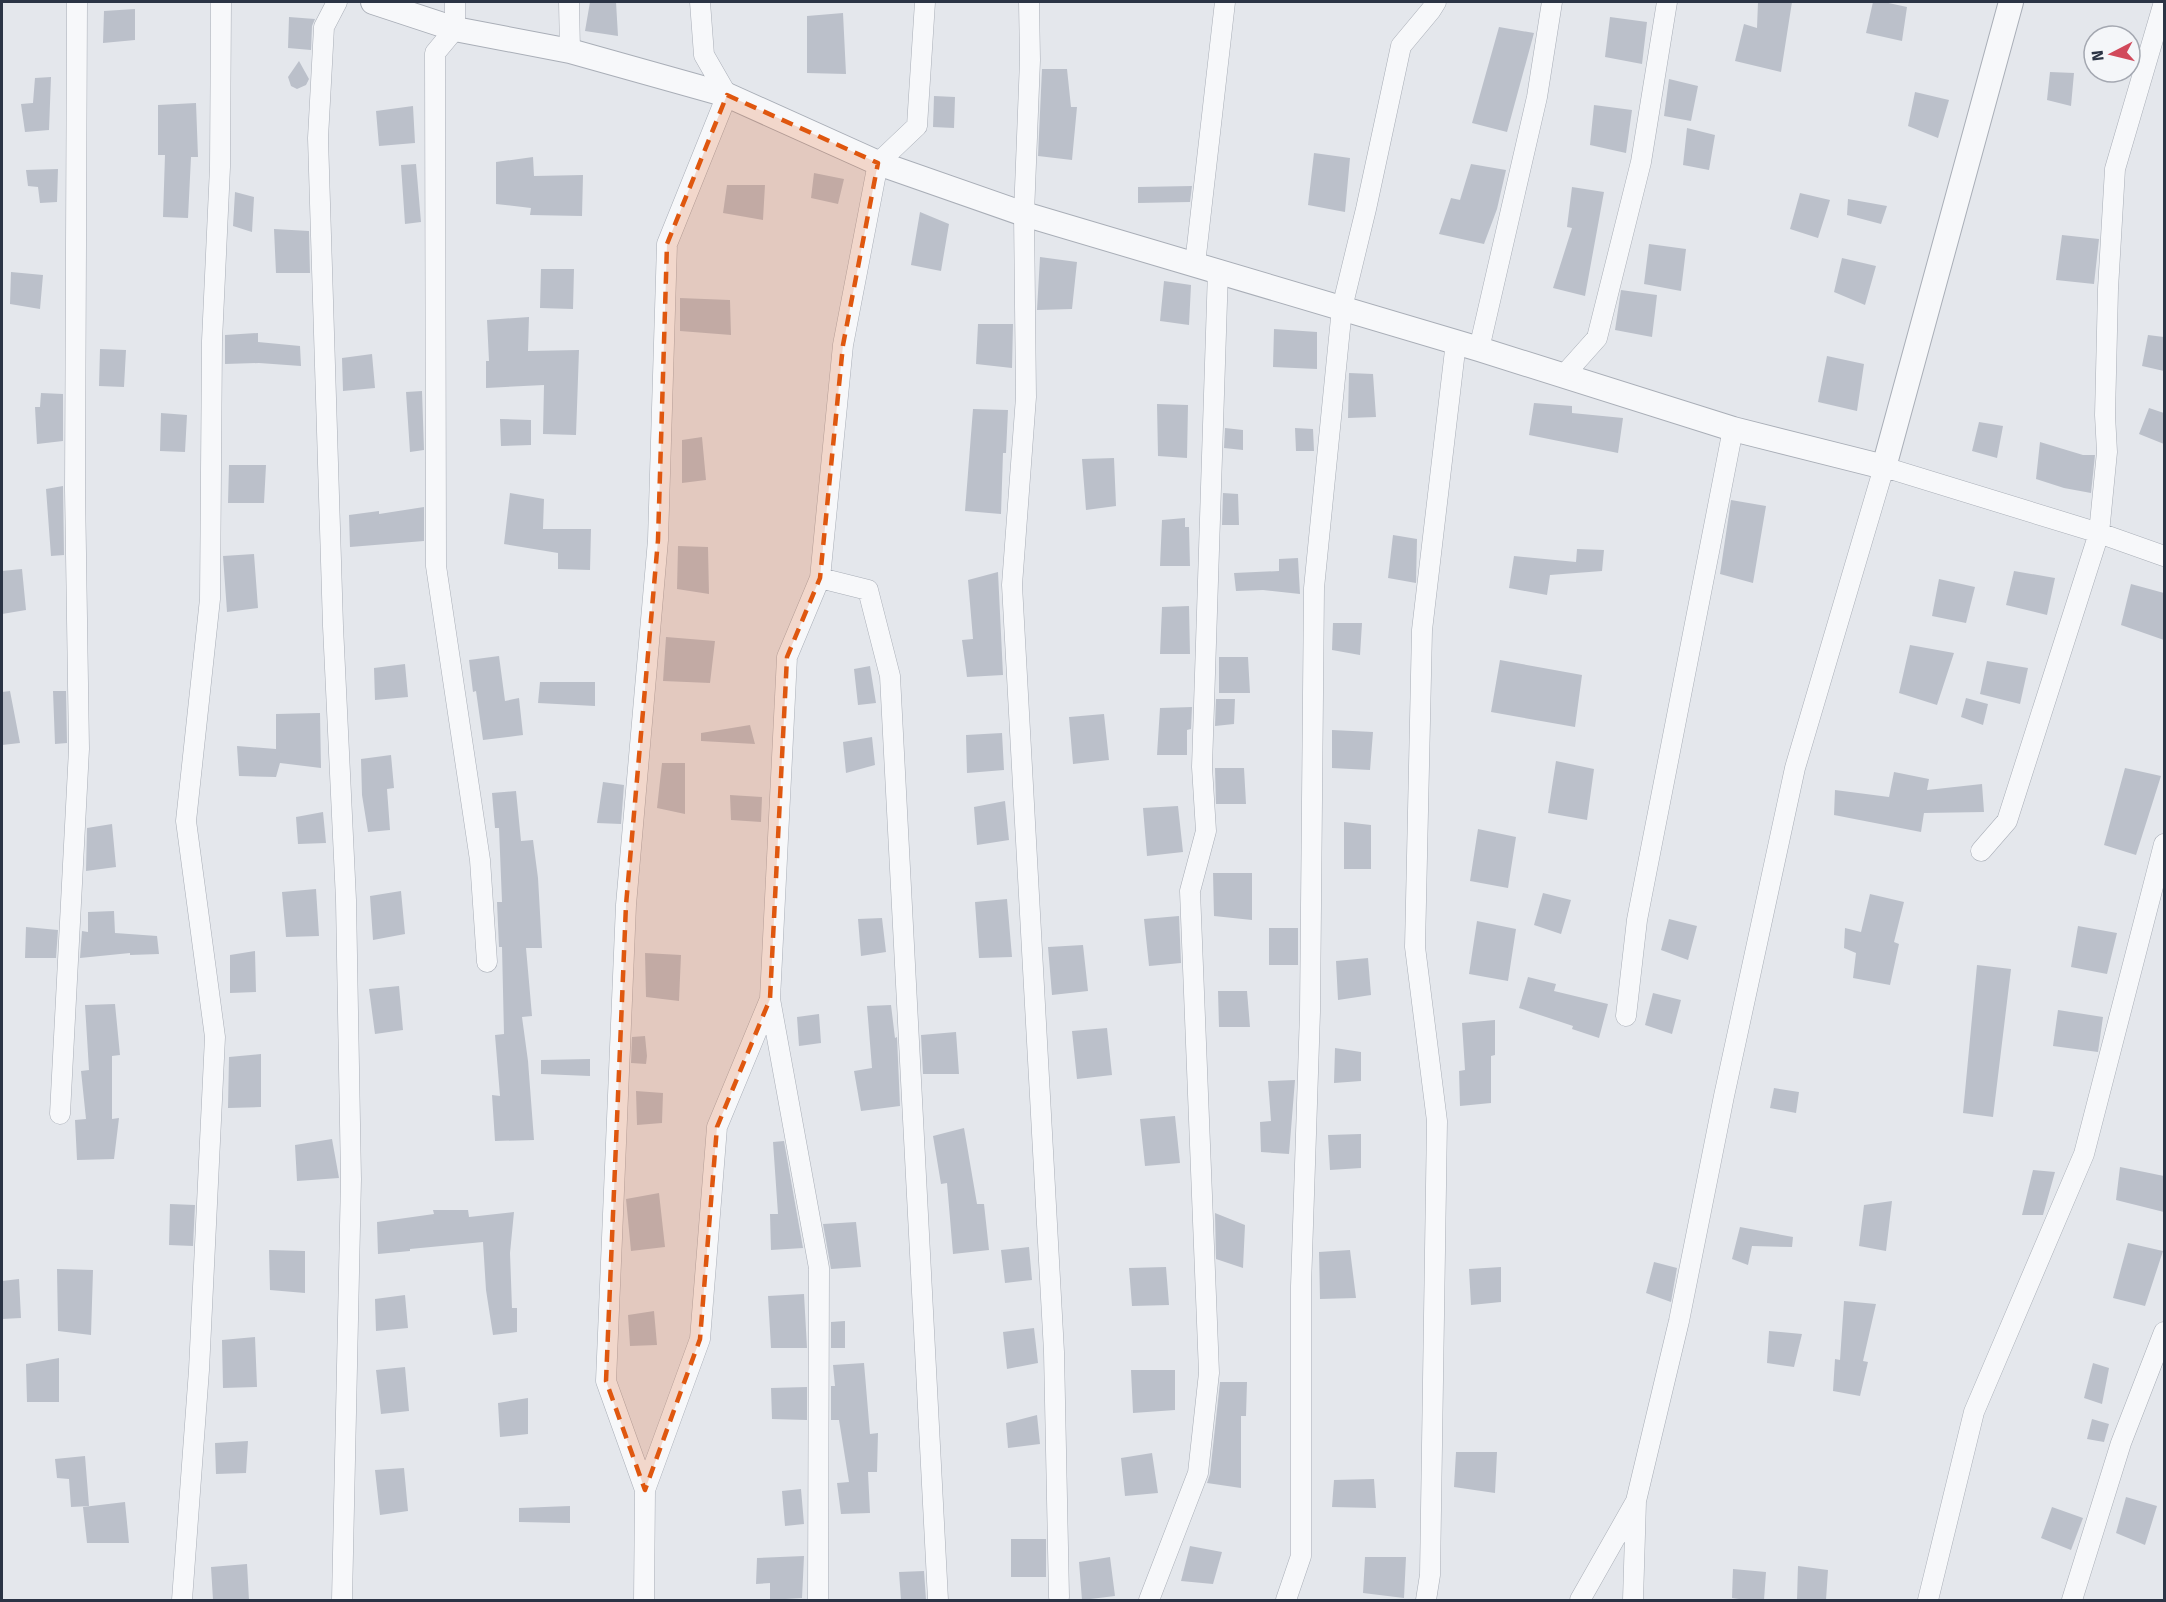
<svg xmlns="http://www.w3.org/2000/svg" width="2166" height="1602" viewBox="0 0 2166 1602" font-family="'Fira Sans',sans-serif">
	<rect width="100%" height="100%" fill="#e4e7ec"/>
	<path fill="#bbc0ca" d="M 590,2 L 616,2 L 618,36 L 585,31 Z
		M 1758,2 L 1792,2 L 1781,72 L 1735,61 L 1744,24 L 1757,28 Z
		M 1873,2 L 1884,2 L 1907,7 L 1902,41 L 1866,33 Z
		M 135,9 L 135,40 L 103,43 L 104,11 Z
		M 843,13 L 846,74 L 807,73 L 807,16 Z
		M 289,17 L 315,19 L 312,26 L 311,50 L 288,48 Z
		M 1610,17 L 1647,22 L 1642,64 L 1605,57 Z
		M 1499,27 L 1534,33 L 1507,132 L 1472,123 Z
		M 299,61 L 309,79 L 306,85 L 297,89 L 291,86 L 288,77 Z
		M 1042,69 L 1067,69 L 1071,107 L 1077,107 L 1072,160 L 1038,156 Z
		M 2050,72 L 2074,73 L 2071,106 L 2047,100 Z
		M 51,77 L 49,130 L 25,132 L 21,104 L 33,103 L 35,78 Z
		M 1669,79 L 1698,86 L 1691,121 L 1664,116 Z
		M 1915,92 L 1949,100 L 1938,138 L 1908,126 Z
		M 934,96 L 955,97 L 954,128 L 933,127 Z
		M 196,103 L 198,157 L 191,157 L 188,218 L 163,217 L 165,155 L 158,155 L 158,105 Z
		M 1594,105 L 1632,110 L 1626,153 L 1590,145 Z
		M 413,106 L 415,143 L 379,146 L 376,111 Z
		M 1687,128 L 1715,135 L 1709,170 L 1683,165 Z
		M 1314,153 L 1350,158 L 1345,212 L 1308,205 Z
		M 533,157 L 534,176 L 583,175 L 582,216 L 530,215 L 531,208 L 496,204 L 496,162 Z
		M 416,164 L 421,222 L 405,224 L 401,165 Z
		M 1471,164 L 1506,170 L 1497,209 L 1484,244 L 1439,234 L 1451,198 L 1460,200 Z
		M 58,169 L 57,202 L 40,203 L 38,187 L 28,186 L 26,170 Z
		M 814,173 L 844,179 L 838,204 L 811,198 Z
		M 727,185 L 765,185 L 763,220 L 723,213 Z
		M 1192,186 L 1190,202 L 1138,203 L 1138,187 Z
		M 1572,187 L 1604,192 L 1585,296 L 1553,288 L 1572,228 L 1567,227 Z
		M 235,192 L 254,197 L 252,232 L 233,226 Z
		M 1800,193 L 1830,200 L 1818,238 L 1790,229 Z
		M 1848,199 L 1887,206 L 1881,224 L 1847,215 Z
		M 920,212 L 949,224 L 941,271 L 911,265 Z
		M 274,229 L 309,231 L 310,273 L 276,273 Z
		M 2062,235 L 2099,239 L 2094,284 L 2056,280 Z
		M 1649,244 L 1686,249 L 1681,291 L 1644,284 Z
		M 1040,257 L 1077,262 L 1072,309 L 1037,310 Z
		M 1842,258 L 1876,266 L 1865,305 L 1834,292 Z
		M 541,269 L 574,269 L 573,309 L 540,308 Z
		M 11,272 L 43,275 L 40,309 L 10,304 Z
		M 1164,281 L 1191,285 L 1189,325 L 1160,321 Z
		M 1621,290 L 1657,295 L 1652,337 L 1615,330 Z
		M 680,298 L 730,300 L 731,335 L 680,331 Z
		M 529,317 L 528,351 L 579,350 L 576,435 L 543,434 L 544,385 L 486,388 L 486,361 L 489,361 L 487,320 Z
		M 978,324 L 1013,324 L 1012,368 L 976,364 Z
		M 1274,329 L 1317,332 L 1317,369 L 1273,367 Z
		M 258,333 L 258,342 L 300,346 L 301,366 L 259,363 L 225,364 L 225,335 Z
		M 2148,335 L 2164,337 L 2164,371 L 2142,366 Z
		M 100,349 L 126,350 L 124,387 L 99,386 Z
		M 372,354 L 375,388 L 343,391 L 342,358 Z
		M 1827,356 L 1864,364 L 1857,411 L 1818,402 Z
		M 1349,373 L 1373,374 L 1376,417 L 1348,418 Z
		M 422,391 L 424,450 L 410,452 L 406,392 Z
		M 41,393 L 63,394 L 63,441 L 37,444 L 35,407 L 40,407 Z
		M 1534,403 L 1572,406 L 1572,413 L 1623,418 L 1618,453 L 1529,435 Z
		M 1157,404 L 1188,405 L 1187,458 L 1158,456 Z
		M 2149,408 L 2164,413 L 2164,444 L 2139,434 Z
		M 973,409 L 1008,410 L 1006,453 L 1003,453 L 1001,514 L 965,511 Z
		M 161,413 L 187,415 L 185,452 L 160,451 Z
		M 500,419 L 531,420 L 531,445 L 501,446 Z
		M 1979,422 L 2003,426 L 1997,458 L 1972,451 Z
		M 1225,428 L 1243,430 L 1243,450 L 1224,448 Z
		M 1295,428 L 1313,429 L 1314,451 L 1296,451 Z
		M 702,437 L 706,480 L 682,483 L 682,440 Z
		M 2040,442 L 2083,455 L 2095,455 L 2091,493 L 2064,488 L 2036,479 Z
		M 1114,458 L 1116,506 L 1086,510 L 1082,459 Z
		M 229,465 L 266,465 L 264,503 L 228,503 Z
		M 63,486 L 64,555 L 51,556 L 46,489 Z
		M 510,493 L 544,499 L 543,529 L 591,529 L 590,570 L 558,569 L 558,553 L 504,544 Z
		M 1223,493 L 1238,494 L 1239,525 L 1222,525 Z
		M 1731,500 L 1766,506 L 1753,583 L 1720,574 Z
		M 424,507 L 424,541 L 350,547 L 349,515 L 379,511 L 379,514 Z
		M 1185,518 L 1185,527 L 1189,527 L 1190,566 L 1160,566 L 1162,520 Z
		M 1393,535 L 1417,539 L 1416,583 L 1388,578 Z
		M 678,546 L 708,547 L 709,594 L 677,589 Z
		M 1577,549 L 1604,550 L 1602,571 L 1550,575 L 1547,595 L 1509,588 L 1514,556 L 1576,562 Z
		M 254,554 L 258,608 L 227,612 L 223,556 Z
		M 1298,558 L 1300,594 L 1263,590 L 1236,591 L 1234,573 L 1279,571 L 1279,559 Z
		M 22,569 L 26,610 L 2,614 L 2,571 Z
		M 2014,571 L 2055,578 L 2047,615 L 2006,605 Z
		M 998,572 L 1003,675 L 967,677 L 962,640 L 973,639 L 968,580 Z
		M 1939,579 L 1975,587 L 1966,623 L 1932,616 Z
		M 2131,584 L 2164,593 L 2164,640 L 2121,625 Z
		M 1189,606 L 1190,654 L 1160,654 L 1162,607 Z
		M 1333,623 L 1362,623 L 1360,655 L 1332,650 Z
		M 666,637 L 715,641 L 710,683 L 663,681 Z
		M 1910,645 L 1954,653 L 1937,705 L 1899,693 Z
		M 499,656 L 505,701 L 519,698 L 523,735 L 483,740 L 476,691 L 473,692 L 469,660 Z
		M 1219,657 L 1248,657 L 1250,693 L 1219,693 Z
		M 1500,660 L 1582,675 L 1575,727 L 1491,712 Z
		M 1987,661 L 2028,668 L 2020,704 L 1980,694 Z
		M 405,664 L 408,697 L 375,700 L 374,668 Z
		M 870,666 L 876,703 L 858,705 L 854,669 Z
		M 540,682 L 595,682 L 595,706 L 538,703 Z
		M 10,691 L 20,743 L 2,745 L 2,692 Z
		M 53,691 L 66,691 L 67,743 L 55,744 Z
		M 1966,698 L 1988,704 L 1983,725 L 1961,717 Z
		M 1216,699 L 1235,699 L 1234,724 L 1215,726 Z
		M 1192,707 L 1191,729 L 1187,730 L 1187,755 L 1157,755 L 1160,708 Z
		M 320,713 L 321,768 L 280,763 L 276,777 L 239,776 L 237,746 L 276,749 L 276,714 Z
		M 1104,714 L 1109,760 L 1073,764 L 1069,717 Z
		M 750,725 L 755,744 L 701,741 L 701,733 Z
		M 1332,730 L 1373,732 L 1370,770 L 1332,768 Z
		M 1002,733 L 1004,770 L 967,773 L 966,735 Z
		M 872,737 L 875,765 L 846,773 L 843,742 Z
		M 391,755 L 394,788 L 387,789 L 390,830 L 368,832 L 362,795 L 361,759 Z
		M 1556,761 L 1594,769 L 1587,820 L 1548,813 Z
		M 662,763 L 685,763 L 685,814 L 657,808 Z
		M 1215,768 L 1244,768 L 1246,804 L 1216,804 Z
		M 2125,768 L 2161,776 L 2136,855 L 2104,845 Z
		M 1894,772 L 1929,779 L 1927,790 L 1982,784 L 1984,812 L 1924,813 L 1921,832 L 1834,815 L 1835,790 L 1889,797 Z
		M 603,782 L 624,785 L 621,824 L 597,823 Z
		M 516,791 L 521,841 L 533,840 L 538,878 L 542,948 L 526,948 L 532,1016 L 522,1017 L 528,1061 L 534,1140 L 495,1141 L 492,1095 L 500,1096 L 495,1035 L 504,1034 L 502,947 L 499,947 L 497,902 L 502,902 L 499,828 L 495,828 L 492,793 Z
		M 730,795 L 762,797 L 761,822 L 731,820 Z
		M 1005,801 L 1009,840 L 977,845 L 974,807 Z
		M 1178,806 L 1183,852 L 1147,856 L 1143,808 Z
		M 323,812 L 326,843 L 298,844 L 296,817 Z
		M 1344,822 L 1371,825 L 1371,869 L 1344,869 Z
		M 112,824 L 116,867 L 86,871 L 87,828 Z
		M 1478,829 L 1516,837 L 1508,888 L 1470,881 Z
		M 1213,873 L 1252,873 L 1252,920 L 1214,916 Z
		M 316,889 L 319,936 L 286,937 L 282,892 Z
		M 401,891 L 405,934 L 373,940 L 370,896 Z
		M 1543,893 L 1571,900 L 1561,934 L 1534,925 Z
		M 1870,894 L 1904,902 L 1894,942 L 1899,944 L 1890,985 L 1853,978 L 1856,953 L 1844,948 L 1845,928 L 1861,932 Z
		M 1007,899 L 1012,957 L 979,958 L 975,902 Z
		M 114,911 L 115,933 L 157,936 L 159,954 L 130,955 L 130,953 L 80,958 L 82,931 L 88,932 L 88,912 Z
		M 1179,916 L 1181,963 L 1149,966 L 1144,919 Z
		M 882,918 L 886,952 L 861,956 L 858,919 Z
		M 1669,919 L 1697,926 L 1688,960 L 1661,950 Z
		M 1477,921 L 1516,929 L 1508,981 L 1469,974 Z
		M 2078,926 L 2117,933 L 2107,974 L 2071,967 Z
		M 26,927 L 58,930 L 56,958 L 25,958 Z
		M 1269,928 L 1298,928 L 1298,965 L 1269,965 Z
		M 1083,945 L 1088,991 L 1052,995 L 1048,947 Z
		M 255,951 L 256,992 L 230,993 L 230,955 Z
		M 645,953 L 681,955 L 679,1001 L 646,997 Z
		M 1368,958 L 1371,995 L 1338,1000 L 1336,961 Z
		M 1977,965 L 2011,969 L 1993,1117 L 1963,1113 Z
		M 1528,977 L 1556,984 L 1554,991 L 1608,1004 L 1599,1038 L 1572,1029 L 1573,1026 L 1519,1008 Z
		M 399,986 L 403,1030 L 375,1034 L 369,989 Z
		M 1218,991 L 1247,991 L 1250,1027 L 1219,1027 Z
		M 1653,993 L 1681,1000 L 1672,1034 L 1645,1025 Z
		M 115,1004 L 120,1055 L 112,1056 L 112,1119 L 119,1118 L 114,1159 L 77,1160 L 75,1120 L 86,1119 L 81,1071 L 89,1070 L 85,1005 Z
		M 891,1005 L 895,1038 L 897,1037 L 900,1106 L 861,1111 L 854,1071 L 872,1068 L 867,1006 Z
		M 2058,1010 L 2103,1017 L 2098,1052 L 2053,1046 Z
		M 819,1014 L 821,1043 L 799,1046 L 797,1017 Z
		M 1495,1020 L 1495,1055 L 1491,1056 L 1491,1103 L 1460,1106 L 1459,1071 L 1465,1070 L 1462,1023 Z
		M 1107,1028 L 1112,1075 L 1077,1079 L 1072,1031 Z
		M 956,1032 L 959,1074 L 923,1074 L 921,1035 Z
		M 645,1036 L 647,1056 L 646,1064 L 631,1063 L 632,1037 Z
		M 1335,1048 L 1361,1052 L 1361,1081 L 1334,1083 Z
		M 261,1054 L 261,1107 L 228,1108 L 229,1057 Z
		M 590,1059 L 590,1076 L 541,1074 L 541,1060 Z
		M 1295,1080 L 1289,1154 L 1261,1152 L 1260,1122 L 1271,1121 L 1268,1081 Z
		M 1774,1088 L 1799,1092 L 1796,1113 L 1770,1108 Z
		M 636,1091 L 663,1093 L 662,1123 L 637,1125 Z
		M 1175,1116 L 1180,1163 L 1145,1166 L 1140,1119 Z
		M 964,1128 L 977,1204 L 984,1204 L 989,1250 L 953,1254 L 947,1183 L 941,1184 L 933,1136 Z
		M 1361,1134 L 1361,1168 L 1330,1170 L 1328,1135 Z
		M 332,1139 L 339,1178 L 297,1181 L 295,1145 Z
		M 784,1141 L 803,1248 L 771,1250 L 770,1214 L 778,1214 L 773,1142 Z
		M 2120,1167 L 2164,1176 L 2164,1212 L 2116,1200 Z
		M 2033,1170 L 2055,1172 L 2043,1215 L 2022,1215 Z
		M 659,1193 L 665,1247 L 631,1251 L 626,1199 Z
		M 1892,1201 L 1886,1251 L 1859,1246 L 1864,1205 Z
		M 170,1204 L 195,1205 L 193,1246 L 169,1245 Z
		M 433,1210 L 468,1210 L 469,1217 L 514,1212 L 510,1253 L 512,1308 L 517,1308 L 517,1332 L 493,1335 L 486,1290 L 483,1242 L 410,1249 L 410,1251 L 378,1254 L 377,1222 L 434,1214 Z
		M 1215,1213 L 1245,1225 L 1243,1268 L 1216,1259 Z
		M 856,1222 L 861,1267 L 831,1269 L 823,1224 Z
		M 1740,1227 L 1793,1237 L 1792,1247 L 1752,1246 L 1748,1265 L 1732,1259 Z
		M 2128,1243 L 2163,1251 L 2145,1306 L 2113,1298 Z
		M 1029,1247 L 1032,1280 L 1005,1283 L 1001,1250 Z
		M 269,1250 L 305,1251 L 305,1293 L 270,1290 Z
		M 1350,1250 L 1356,1298 L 1320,1299 L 1319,1252 Z
		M 1654,1262 L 1677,1268 L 1671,1302 L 1646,1293 Z
		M 1166,1267 L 1169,1305 L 1132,1306 L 1129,1268 Z
		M 1501,1267 L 1501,1302 L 1471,1305 L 1469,1269 Z
		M 57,1269 L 93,1270 L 91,1335 L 58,1331 Z
		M 19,1279 L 21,1318 L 2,1319 L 2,1281 Z
		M 804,1294 L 807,1348 L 771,1348 L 768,1296 Z
		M 405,1295 L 408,1328 L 376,1331 L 375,1299 Z
		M 1844,1301 L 1876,1304 L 1863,1361 L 1868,1362 L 1860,1396 L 1833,1391 L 1835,1359 L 1840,1360 Z
		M 654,1311 L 657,1345 L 630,1346 L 628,1315 Z
		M 845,1321 L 845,1348 L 831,1348 L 831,1322 Z
		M 1034,1328 L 1038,1363 L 1007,1369 L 1003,1332 Z
		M 1769,1331 L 1802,1334 L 1794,1367 L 1767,1363 Z
		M 255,1337 L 257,1387 L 223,1388 L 222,1340 Z
		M 59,1358 L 59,1402 L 27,1402 L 26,1364 Z
		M 864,1363 L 870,1434 L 878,1433 L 877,1472 L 868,1472 L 870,1513 L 841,1514 L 837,1483 L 849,1482 L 839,1420 L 831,1420 L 831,1386 L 835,1386 L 833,1365 Z
		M 2093,1363 L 2109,1368 L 2102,1404 L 2084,1398 Z
		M 405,1367 L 409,1411 L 381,1414 L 376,1370 Z
		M 1131,1370 L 1175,1370 L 1175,1410 L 1133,1413 Z
		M 1220,1382 L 1247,1382 L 1246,1416 L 1241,1416 L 1241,1488 L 1207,1483 L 1210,1474 Z
		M 807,1387 L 807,1420 L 772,1419 L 771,1388 Z
		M 528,1398 L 528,1434 L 500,1437 L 498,1403 Z
		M 1037,1415 L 1040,1444 L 1008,1448 L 1006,1423 Z
		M 2092,1419 L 2109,1424 L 2104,1442 L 2087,1439 Z
		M 248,1441 L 246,1473 L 216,1474 L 215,1443 Z
		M 1456,1452 L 1497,1452 L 1495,1493 L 1454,1487 Z
		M 1152,1453 L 1158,1493 L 1125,1496 L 1121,1458 Z
		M 85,1456 L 89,1506 L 71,1507 L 69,1479 L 57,1478 L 55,1459 Z
		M 404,1468 L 408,1511 L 380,1515 L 375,1470 Z
		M 1374,1479 L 1376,1508 L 1332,1507 L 1334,1480 Z
		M 801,1489 L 804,1524 L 785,1526 L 782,1491 Z
		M 2126,1497 L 2157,1506 L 2145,1545 L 2116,1533 Z
		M 125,1502 L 129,1543 L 87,1543 L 83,1507 Z
		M 570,1506 L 570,1523 L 519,1522 L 519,1508 Z
		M 2052,1507 L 2083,1518 L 2071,1550 L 2041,1538 Z
		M 1011,1539 L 1046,1539 L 1046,1577 L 1011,1577 Z
		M 1190,1546 L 1222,1552 L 1213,1584 L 1181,1581 Z
		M 804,1556 L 802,1598 L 770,1600 L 770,1583 L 756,1584 L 757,1558 Z
		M 1110,1557 L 1115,1596 L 1082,1600 L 1079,1562 Z
		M 1365,1557 L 1406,1557 L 1404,1598 L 1363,1593 Z
		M 247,1564 L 249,1600 L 213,1600 L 211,1567 Z
		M 1798,1566 L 1828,1570 L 1826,1600 L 1797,1600 Z
		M 1733,1569 L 1766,1572 L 1764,1600 L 1746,1600 L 1732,1598 Z
		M 924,1571 L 926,1600 L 901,1600 L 899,1572 Z"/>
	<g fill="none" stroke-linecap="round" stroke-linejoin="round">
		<g stroke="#a9aeb7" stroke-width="21">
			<path id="minor" d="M 337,2 L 324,27 L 318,138 L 333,626 L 346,900 L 351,1179 L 342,1600
				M 455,2 L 455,29 L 435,53 L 436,566 L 480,860 L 487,962
				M 569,2 L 570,51
				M 1029,2 L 1030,60 L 1024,214 L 1026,397 L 1012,585 L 1054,1352 L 1059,1597
				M 1195,264 L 1225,2
				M 1479,349 L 1537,97 L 1552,2
				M 1564,375 L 1597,338 L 1641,162 L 1667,2
				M 820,578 L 868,590 L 890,676 L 938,1600
				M 1981,851 L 2007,821 L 2099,533 L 2107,452 L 2105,415 L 2108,289 L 2115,169 L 2164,2
				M 770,999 L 819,1268 L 818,1600
				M 1626,1016 L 1637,920 L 1733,429
				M 60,1114 L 79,749 L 75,489 L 77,2
				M 645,1490 L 606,1381 L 626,905 L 658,540 L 667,244 L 727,95 L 704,55 L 700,2
				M 182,1600 L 199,1370 L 215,1037 L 186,821 L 210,599 L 212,341 L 220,167 L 221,2
				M 644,1600 L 645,1490 L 700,1339 L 717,1127 L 770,999 L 787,657 L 820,578 L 843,345 L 878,163 L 917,126 L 925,2
				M 1149,1600 L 1198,1473 L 1209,1373 L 1190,891 L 1206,831 L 1202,767 L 1218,270
				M 1286,1600 L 1301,1556 L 1301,1286 L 1310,1012 L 1314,588 L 1342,308 L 1366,209 L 1401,46 L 1431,10 L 1436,2
				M 1426,1600 L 1430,1575 L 1437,1121 L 1415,947 L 1422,630 L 1456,342
				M 1580,1600 L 1635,1503
				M 1633,1600 L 1636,1501 L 1679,1321 L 1724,1096 L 1795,768 L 1884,467 L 2099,533 L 2164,556
				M 1928,1600 L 1974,1412 L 2084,1154 L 2164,844
				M 2072,1600 L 2121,1443 L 2164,1332"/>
		</g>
		<g stroke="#a9aeb7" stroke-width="26">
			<path id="tertiary" d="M 373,2 L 455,29 L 570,51 L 727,95 L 878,163 L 1024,214 L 1479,349 L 1733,429 L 1884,467 L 2011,2"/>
		</g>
		<use href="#minor" stroke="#f7f8fa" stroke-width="20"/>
		<use href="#tertiary" stroke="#f7f8fa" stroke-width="24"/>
	</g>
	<path fill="#df570f" fill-opacity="0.2" stroke="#df570f" stroke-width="4.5" stroke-dasharray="12 8" stroke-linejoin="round" d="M 727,95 L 878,163 L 843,345 L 820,578 L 787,657 L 770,999 L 717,1127 L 700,1339 L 645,1490 L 606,1381 L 626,905 L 658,540 L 667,244 Z"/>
	<rect width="2166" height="1602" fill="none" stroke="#2b3445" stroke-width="6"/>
	<g transform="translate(2112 54) rotate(263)"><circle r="28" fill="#f4f6f9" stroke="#a4a8b1" stroke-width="1.5"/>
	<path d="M0-4.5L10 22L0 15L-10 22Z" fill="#d1495b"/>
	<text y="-9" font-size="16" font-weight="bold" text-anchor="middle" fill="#2b3445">N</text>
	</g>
</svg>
